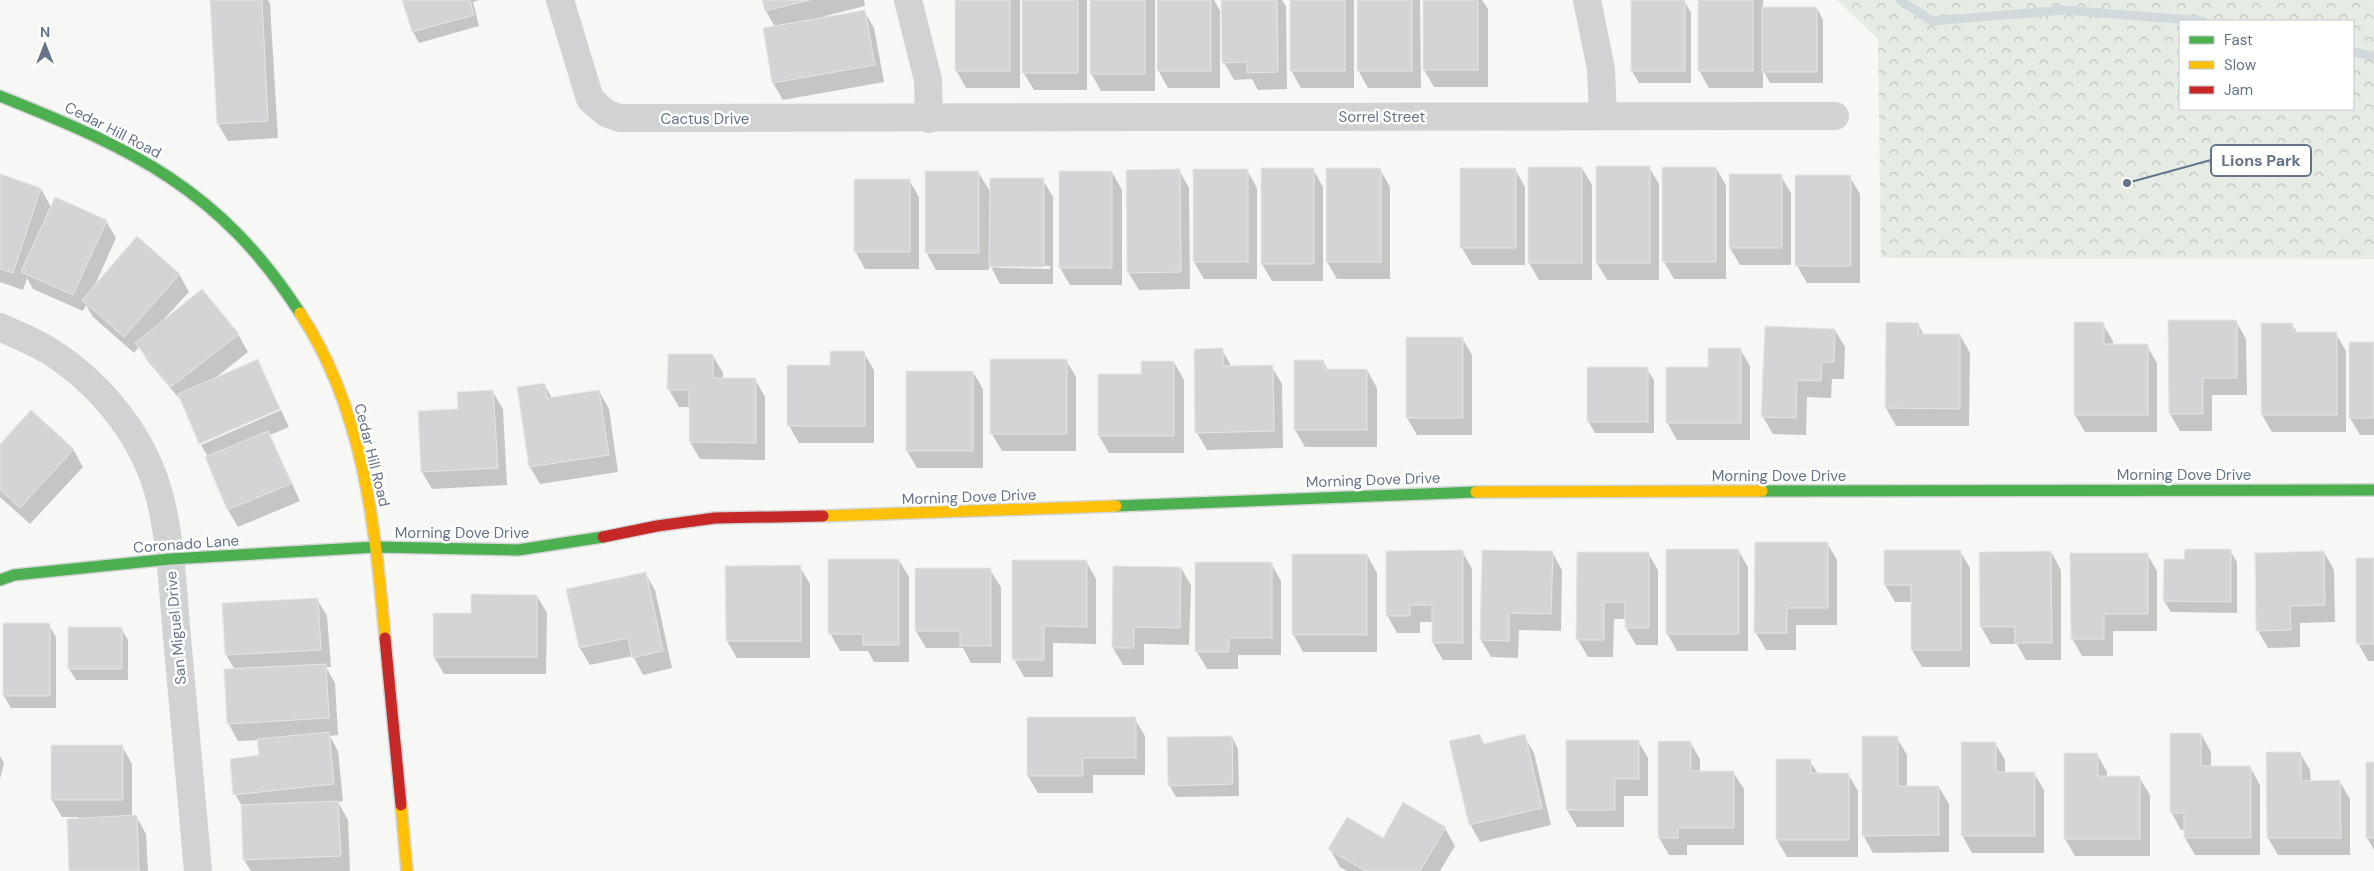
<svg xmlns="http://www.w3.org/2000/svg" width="2374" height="871" viewBox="0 0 2374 871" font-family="'DM Sans',sans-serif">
	<defs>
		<pattern id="park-crowns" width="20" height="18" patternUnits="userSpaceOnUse" patternTransform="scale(1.25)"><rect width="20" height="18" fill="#e6ebe4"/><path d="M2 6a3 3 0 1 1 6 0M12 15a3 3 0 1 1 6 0" fill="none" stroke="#bec3bf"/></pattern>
	</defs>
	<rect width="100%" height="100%" fill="#f7f7f6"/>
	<path fill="url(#park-crowns)" fill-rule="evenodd" d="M 1837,0 L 2374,0 L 2374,259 L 1881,258 L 1878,39 ZM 2180,21 L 2353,21 L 2353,109 L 2180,109 Z"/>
	<path fill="#0003" fill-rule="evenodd" d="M 211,0 L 268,0 L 270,4 L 278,138 L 228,141 L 218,124 Z
		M 404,0 L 479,0 L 473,2 L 479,26 L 419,43 L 413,32 Z
		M 763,0 L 864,0 L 865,6 L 825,16 L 826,18 L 864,11 L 874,28 L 884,82 L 783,100 L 773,83 L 775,27 L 766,11 Z
		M 956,0 L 1020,0 L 1020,88 L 966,88 L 956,70 Z
		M 1023,0 L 1087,0 L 1087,90 L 1034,90 L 1023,72 Z
		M 1091,0 L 1155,0 L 1155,91 L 1101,91 L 1091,73 Z
		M 1158,0 L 1214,0 L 1220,11 L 1220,88 L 1168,88 L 1158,70 Z
		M 1223,0 L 1282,0 L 1286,6 L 1287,89 L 1258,90 L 1252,79 L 1234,80 L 1224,62 Z
		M 1291,0 L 1354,0 L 1354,88 L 1301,88 L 1291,70 Z
		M 1358,0 L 1420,0 L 1421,88 L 1368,88 L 1358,70 Z
		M 1424,0 L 1482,0 L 1488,9 L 1488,87 L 1434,87 L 1424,70 Z
		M 1699,0 L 1763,0 L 1763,8 L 1817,8 L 1823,20 L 1823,83 L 1770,83 L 1763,70 L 1763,88 L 1709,88 L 1699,70 Z
		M 1685,2 L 1691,13 L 1691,83 L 1639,83 L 1632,71 Z
		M 1649,167 L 1659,184 L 1659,280 L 1607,280 L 1597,263 Z
		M 1582,168 L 1592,185 L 1592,280 L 1539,280 L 1529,263 Z
		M 1716,168 L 1726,185 L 1726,279 L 1674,279 L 1664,262 Z
		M 1313,169 L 1323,187 L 1323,281 L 1272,281 L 1262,264 Z
		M 1380,169 L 1390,187 L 1390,279 L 1337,279 L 1327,262 Z
		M 1515,169 L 1525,187 L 1525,265 L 1472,265 L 1462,248 Z
		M 1179,170 L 1189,188 L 1190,289 L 1139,290 L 1128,272 Z
		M 1247,170 L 1257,188 L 1257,279 L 1204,279 L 1194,262 Z
		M 978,172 L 991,193 L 1043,180 L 1053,197 L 1053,284 L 1000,284 L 989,263 L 989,270 L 936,270 L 926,252 ZM 999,266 L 1050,266 L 1050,269 L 999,268 Z
		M 1112,172 L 1122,190 L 1122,285 L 1070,285 L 1060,268 Z
		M 0,175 L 41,189 L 51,207 L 106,221 L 116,238 L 95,285 L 179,274 L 189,292 L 165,318 L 238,334 L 248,352 L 214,379 L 257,361 L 280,408 L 200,442 L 183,403 L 147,360 L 139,347 L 134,353 L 93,317 L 86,305 L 83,311 L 33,289 L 27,278 L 23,290 L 0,282 Z
		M 1781,176 L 1791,193 L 1791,265 L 1740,265 L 1730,248 Z
		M 1850,177 L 1860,194 L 1860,283 L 1807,283 L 1797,266 Z
		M 909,180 L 919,197 L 919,269 L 865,269 L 855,251 Z
		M 2236,321 L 2246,339 L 2247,395 L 2212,395 L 2212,431 L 2180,431 L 2170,414 Z
		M 1888,324 L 1918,324 L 1924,335 L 1960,335 L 1970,353 L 1969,426 L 1896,426 L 1886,408 Z
		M 2103,324 L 2113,341 L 2113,346 L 2147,346 L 2157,363 L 2157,432 L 2085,432 L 2075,415 Z
		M 2292,325 L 2298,334 L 2336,334 L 2346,351 L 2346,432 L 2272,432 L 2262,415 Z
		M 1835,330 L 1845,347 L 1844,379 L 1832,379 L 1831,398 L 1807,397 L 1806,435 L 1773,434 L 1763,417 Z
		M 1462,338 L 1472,355 L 1472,435 L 1417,435 L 1407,418 Z
		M 2374,343 L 2374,435 L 2360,435 L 2350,418 Z
		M 1740,349 L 1750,366 L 1750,440 L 1677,440 L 1667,422 Z
		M 1222,350 L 1232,367 L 1272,367 L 1282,384 L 1283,448 L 1207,450 L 1197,433 Z
		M 864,353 L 874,370 L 874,443 L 799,443 L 789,426 L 831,367 Z
		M 713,356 L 723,373 L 723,379 L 755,379 L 765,397 L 765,460 L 700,459 L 690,442 L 690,407 L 679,407 L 669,390 Z
		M 1066,360 L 1076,377 L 1076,451 L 1002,451 L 992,434 Z
		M 1295,361 L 1323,361 L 1328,370 L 1367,370 L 1377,388 L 1377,447 L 1305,447 L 1295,430 Z
		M 1174,362 L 1184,380 L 1184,453 L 1109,453 L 1099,436 L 1142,376 Z
		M 1647,369 L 1654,380 L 1654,433 L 1595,433 L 1588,421 Z
		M 907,372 L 973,372 L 983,389 L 983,468 L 917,468 L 907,451 Z
		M 544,384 L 552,398 L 599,391 L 609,409 L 618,472 L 540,484 L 530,467 Z
		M 493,392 L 503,409 L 507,485 L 432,489 L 422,472 Z
		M 281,410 L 289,427 L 270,435 L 300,501 L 238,527 L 228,510 L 207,458 L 208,457 L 201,445 Z
		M 0,446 L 73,449 L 83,467 L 30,524 L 0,497 Z
		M 1827,543 L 1837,560 L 1837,625 L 1796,625 L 1796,650 L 1766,650 L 1756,633 Z
		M 1738,550 L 1748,567 L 1748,651 L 1677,651 L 1667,633 Z
		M 2230,550 L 2237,562 L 2237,613 L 2171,612 L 2164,601 L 2186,560 Z
		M 1462,551 L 1472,569 L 1472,660 L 1443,660 L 1433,643 L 1433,622 L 1420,622 L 1420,633 L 1397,633 L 1387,615 Z
		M 1960,551 L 1970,568 L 1970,667 L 1922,667 L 1912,650 L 1912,602 L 1895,602 L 1885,585 Z
		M 1552,552 L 1562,570 L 1561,631 L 1519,630 L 1518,658 L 1491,657 L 1481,640 Z
		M 2051,552 L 2061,570 L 2061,660 L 2026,660 L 2017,644 L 1991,644 L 1981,627 L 1980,553 Z
		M 2324,552 L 2334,570 L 2335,622 L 2300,623 L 2300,647 L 2268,648 L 2258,631 L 2256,554 Z
		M 1578,553 L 1648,553 L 1658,570 L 1658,645 L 1636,645 L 1626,628 L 1626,619 L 1614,619 L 1613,657 L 1588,657 L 1578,640 Z
		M 2147,554 L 2157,571 L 2157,631 L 2113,631 L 2113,656 L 2082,656 L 2072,638 Z
		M 1367,555 L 1377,573 L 1377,652 L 1303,652 L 1293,634 Z
		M 2374,559 L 2374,661 L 2368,661 L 2358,643 Z
		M 899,560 L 909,577 L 909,662 L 874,662 L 868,651 L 840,651 L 830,633 Z
		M 1086,561 L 1096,579 L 1096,644 L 1053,643 L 1053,677 L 1024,677 L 1014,659 Z
		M 1271,563 L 1281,581 L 1281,655 L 1238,655 L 1238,669 L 1207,669 L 1197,652 Z
		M 800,567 L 810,584 L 810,658 L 737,658 L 727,641 Z
		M 1181,568 L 1191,585 L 1189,645 L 1144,644 L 1144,665 L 1123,665 L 1113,648 Z
		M 990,570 L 1001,587 L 1001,663 L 971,663 L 963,648 L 926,648 L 916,631 Z
		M 645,573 L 655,590 L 672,668 L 643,675 L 633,656 L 590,665 L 580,648 L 567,590 Z
		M 537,596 L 547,613 L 546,674 L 444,674 L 434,657 Z
		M 317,599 L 327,616 L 331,667 L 326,667 L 335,683 L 338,735 L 330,736 L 338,751 L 343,801 L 338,802 L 348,820 L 350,871 L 251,871 L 244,860 L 243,808 L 235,794 L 261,757 L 259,740 L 238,741 L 228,723 L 235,670 L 226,655 Z
		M 49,625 L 56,637 L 56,708 L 11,708 L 4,696 Z
		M 121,628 L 128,640 L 128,680 L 76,680 L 69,669 Z
		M 1135,719 L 1145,736 L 1145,775 L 1093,775 L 1093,793 L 1038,793 L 1028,776 Z
		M 2201,734 L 2211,752 L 2211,767 L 2250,767 L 2260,785 L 2260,855 L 2195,855 L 2185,838 L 2185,830 L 2181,830 L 2171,812 Z
		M 1480,735 L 1485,745 L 1524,736 L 1534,753 L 1551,825 L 1480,842 L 1470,824 Z
		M 1232,737 L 1238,749 L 1239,796 L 1176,797 L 1169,785 Z
		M 1897,738 L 1907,755 L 1907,787 L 1939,787 L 1949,804 L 1949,852 L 1873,853 L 1863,835 Z
		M 1638,741 L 1648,758 L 1648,796 L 1624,796 L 1624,827 L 1577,827 L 1567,810 Z
		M 1690,742 L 1700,759 L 1700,772 L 1733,772 L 1744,789 L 1744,845 L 1687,845 L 1687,855 L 1669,855 L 1659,838 Z
		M 1995,743 L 2005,760 L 2005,773 L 2034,773 L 2044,790 L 2044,853 L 1972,853 L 1962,835 Z
		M 52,746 L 122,746 L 132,764 L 132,817 L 136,816 L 146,834 L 148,871 L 71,871 L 78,817 L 62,817 L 52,800 Z
		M 2300,753 L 2310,770 L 2311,782 L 2340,782 L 2350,799 L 2350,855 L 2278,855 L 2268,838 Z
		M 2097,754 L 2107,772 L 2107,777 L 2139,777 L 2150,795 L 2150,856 L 2075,856 L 2065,839 Z
		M 0,756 L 4,763 L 0,779 Z
		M 1810,761 L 1818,774 L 1848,774 L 1858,791 L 1858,857 L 1787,857 L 1777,840 Z
		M 2374,763 L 2374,850 L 2367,838 Z
		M 1445,828 L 1455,846 L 1440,871 L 1347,871 L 1340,867 L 1330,849 Z"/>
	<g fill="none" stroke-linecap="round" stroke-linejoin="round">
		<path stroke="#d2d9dd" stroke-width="9" d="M 1900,0 L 1932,21 L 2064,10 L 2202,21
			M 2353,52 L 2374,56"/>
	</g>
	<path fill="#d3d4d5" stroke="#e6e6e6" d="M 210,0 L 262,0 L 268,121 L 217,124 Z
		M 402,0 L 470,0 L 474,15 L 412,32 Z
		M 762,0 L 810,0 L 765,11 Z
		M 955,0 L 1010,0 L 1010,71 L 955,71 Z
		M 1022,0 L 1078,0 L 1078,73 L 1022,73 Z
		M 1090,0 L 1145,0 L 1145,74 L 1090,74 Z
		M 1157,0 L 1211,0 L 1211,71 L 1157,71 Z
		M 1221,0 L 1277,0 L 1278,72 L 1247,73 L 1247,62 L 1222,63 Z
		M 1290,0 L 1345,0 L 1345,71 L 1290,71 Z
		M 1357,0 L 1412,0 L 1412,71 L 1357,71 Z
		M 1423,0 L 1478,0 L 1478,70 L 1423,70 Z
		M 1631,0 L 1685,0 L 1685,71 L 1631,71 Z
		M 1698,0 L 1753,0 L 1753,71 L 1698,71 Z
		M 1762,7 L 1817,7 L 1817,72 L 1762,72 Z
		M 865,10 L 875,65 L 772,83 L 763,28 Z
		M 1596,166 L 1650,166 L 1650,263 L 1596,263 Z
		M 1528,167 L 1582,167 L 1582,263 L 1528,263 Z
		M 1662,167 L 1716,167 L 1716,262 L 1662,262 Z
		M 1261,168 L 1314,168 L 1314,264 L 1261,264 Z
		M 1326,168 L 1381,168 L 1381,262 L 1326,262 Z
		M 1460,168 L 1516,168 L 1516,248 L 1460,248 Z
		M 1180,169 L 1181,272 L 1127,273 L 1126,170 Z
		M 1193,169 L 1248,169 L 1248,262 L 1193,262 Z
		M 925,171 L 979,171 L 979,253 L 925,253 Z
		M 1059,171 L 1112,171 L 1112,268 L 1059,268 Z
		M 0,174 L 41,188 L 13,273 L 0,269 Z
		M 1729,174 L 1782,174 L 1782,248 L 1729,248 Z
		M 1795,175 L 1851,175 L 1851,266 L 1795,266 Z
		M 990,178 L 1044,178 L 1044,267 L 989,267 Z
		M 854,179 L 910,179 L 910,252 L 854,252 Z
		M 55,197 L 107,220 L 73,295 L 21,272 Z
		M 137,236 L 180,274 L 124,337 L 82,300 Z
		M 202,289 L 239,334 L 171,387 L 135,343 Z
		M 2168,320 L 2237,320 L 2237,378 L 2203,378 L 2203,414 L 2169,414 Z
		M 1886,322 L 1919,323 L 1918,334 L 1960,334 L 1960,409 L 1885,408 Z
		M 2074,322 L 2104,322 L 2104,344 L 2148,344 L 2148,415 L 2074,415 Z
		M 2261,323 L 2293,323 L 2293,332 L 2337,332 L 2337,415 L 2261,415 Z
		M 1765,326 L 1835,329 L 1834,362 L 1822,362 L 1821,381 L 1797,380 L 1796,418 L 1761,417 Z
		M 1406,337 L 1463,337 L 1463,418 L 1406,418 Z
		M 2349,342 L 2374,342 L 2374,418 L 2349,418 Z
		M 1223,348 L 1223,366 L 1273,365 L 1274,431 L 1195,433 L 1194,349 Z
		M 1708,348 L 1741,348 L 1741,423 L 1666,423 L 1666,367 L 1708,367 Z
		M 830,351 L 865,351 L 865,426 L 787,426 L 787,365 L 830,365 Z
		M 668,354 L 713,354 L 713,378 L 756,378 L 756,443 L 689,442 L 689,390 L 667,390 Z
		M 258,359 L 280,409 L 199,444 L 178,394 Z
		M 990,359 L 1067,359 L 1067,434 L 990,434 Z
		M 1294,360 L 1324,360 L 1324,369 L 1367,369 L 1367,430 L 1294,430 Z
		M 1141,361 L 1174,361 L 1174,436 L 1098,436 L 1098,374 L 1141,374 Z
		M 1587,367 L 1648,367 L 1648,422 L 1587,422 Z
		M 906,371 L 973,371 L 973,451 L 906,451 Z
		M 545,383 L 547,398 L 599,390 L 609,455 L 529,467 L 517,387 Z
		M 493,390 L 498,468 L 421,472 L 418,411 L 458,409 L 457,392 Z
		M 31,410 L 74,449 L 20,508 L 0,490 L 0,444 Z
		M 268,431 L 291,484 L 227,510 L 205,457 Z
		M 1755,542 L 1828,542 L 1828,608 L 1787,608 L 1787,633 L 1754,633 Z
		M 1666,549 L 1739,549 L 1739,634 L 1666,634 Z
		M 2185,549 L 2231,549 L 2231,602 L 2163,601 L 2164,559 L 2184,559 Z
		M 1463,550 L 1463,643 L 1432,643 L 1432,605 L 1410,605 L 1410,616 L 1386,616 L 1386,551 Z
		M 1482,550 L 1553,551 L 1551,614 L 1509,613 L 1509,641 L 1480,640 Z
		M 1884,550 L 1961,550 L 1961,650 L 1911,650 L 1911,585 L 1884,585 Z
		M 2051,551 L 2052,643 L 2015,643 L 2015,627 L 1980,627 L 1979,552 Z
		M 2324,551 L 2325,605 L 2290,606 L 2291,630 L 2256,631 L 2255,553 Z
		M 1577,552 L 1649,552 L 1649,628 L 1625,628 L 1625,602 L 1604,602 L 1604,640 L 1576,640 Z
		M 2070,553 L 2148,553 L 2148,614 L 2104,614 L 2104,639 L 2071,639 Z
		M 1292,554 L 1367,554 L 1367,635 L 1292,635 Z
		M 2356,558 L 2374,558 L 2374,644 L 2356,644 Z
		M 828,559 L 899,559 L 899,645 L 863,645 L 863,634 L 828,634 Z
		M 1012,560 L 1087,560 L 1087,627 L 1044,626 L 1044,660 L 1012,660 Z
		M 1195,562 L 1272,562 L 1272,638 L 1229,638 L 1229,652 L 1195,652 Z
		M 801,565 L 801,641 L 726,641 L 725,566 Z
		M 1113,566 L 1181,567 L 1180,628 L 1134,627 L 1134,648 L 1112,648 Z
		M 915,568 L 991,568 L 991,646 L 960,646 L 960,631 L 915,631 Z
		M 646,572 L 663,651 L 632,658 L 628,638 L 579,648 L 566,589 Z
		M 471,594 L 537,595 L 537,657 L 433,657 L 433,613 L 471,613 Z
		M 318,598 L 321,650 L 225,655 L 222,603 Z
		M 3,623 L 50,623 L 50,696 L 3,696 Z
		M 68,627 L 122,627 L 122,669 L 68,669 Z
		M 326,664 L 329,718 L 227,724 L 224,669 Z
		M 1027,717 L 1136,717 L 1136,758 L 1083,758 L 1083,776 L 1027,776 Z
		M 329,732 L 334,784 L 233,795 L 230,759 L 259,755 L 257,739 Z
		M 2170,733 L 2201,733 L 2201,766 L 2251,766 L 2251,838 L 2184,838 L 2184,813 L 2170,813 Z
		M 1480,734 L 1483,744 L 1525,734 L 1542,808 L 1469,825 L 1449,741 Z
		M 1232,736 L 1233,784 L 1168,786 L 1167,737 Z
		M 1862,736 L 1898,736 L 1898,786 L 1939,786 L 1939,835 L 1862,836 Z
		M 1566,740 L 1639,740 L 1639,779 L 1615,779 L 1615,810 L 1566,810 Z
		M 1658,741 L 1691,741 L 1691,771 L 1734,771 L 1734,828 L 1678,828 L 1678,838 L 1658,838 Z
		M 1961,742 L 1996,742 L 1996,772 L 2035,772 L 2035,836 L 1961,836 Z
		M 51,745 L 123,745 L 123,800 L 51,800 Z
		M 2266,752 L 2301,752 L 2301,781 L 2340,780 L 2341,838 L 2267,838 Z
		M 2064,753 L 2098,753 L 2098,776 L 2140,776 L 2140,839 L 2064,839 Z
		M 1776,759 L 1811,759 L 1811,773 L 1849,773 L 1849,840 L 1776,840 Z
		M 2366,762 L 2374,762 L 2374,838 L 2366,838 Z
		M 338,801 L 341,856 L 243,860 L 241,805 Z
		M 1403,802 L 1446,827 L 1420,871 L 1365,871 L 1328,849 L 1347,817 L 1383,838 Z
		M 137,815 L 139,871 L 69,871 L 67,819 Z"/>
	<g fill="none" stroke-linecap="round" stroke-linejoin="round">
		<g stroke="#d3d5d7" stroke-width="14">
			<path id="fast" d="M 0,96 C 133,149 220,189 300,313
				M 1762,491 L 2374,490
				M 1116,506 L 1476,492
				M 0,580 L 14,575 L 170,559 L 376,547 L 518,550 L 603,537"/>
		</g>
		<g stroke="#d3d5d7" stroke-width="14">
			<path id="slow" d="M 300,313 C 364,410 375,526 385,638
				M 1476,492 L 1762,491
				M 823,516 L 1116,506
				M 401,805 L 407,871"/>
		</g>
		<g stroke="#d3d5d7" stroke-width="14">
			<path id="jam" d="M 603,537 L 657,526 L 715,518 L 823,516
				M 385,638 L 401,805"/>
		</g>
		<path stroke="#d1d2d3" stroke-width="28" d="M 560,0 L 590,99 L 606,113 L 619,118 L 1835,116
			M 908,0 L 928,80 L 929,119
			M 1587,0 L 1601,69 L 1603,116
			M 0,327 C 17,335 35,342 51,352 C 102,385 145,438 160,498 C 172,546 173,599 178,648 C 185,722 191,797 198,871"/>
		<use href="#fast" stroke="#4caf50" stroke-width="11"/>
		<use href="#slow" stroke="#ffc107" stroke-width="11"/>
		<use href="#jam" stroke="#c62828" stroke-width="11"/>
	</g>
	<g text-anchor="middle" stroke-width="5" stroke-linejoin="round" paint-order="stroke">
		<g font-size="15" fill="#657489" stroke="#fff">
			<text x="1382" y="122">Sorrel Street</text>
			<text x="705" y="124">Cactus Drive</text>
			<text transform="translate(113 130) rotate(27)" y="5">Cedar Hill Road</text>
			<text transform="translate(372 455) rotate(76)" y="5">Cedar Hill Road</text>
			<text x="2184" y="480">Morning Dove Drive</text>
			<text x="1779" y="481">Morning Dove Drive</text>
			<text transform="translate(1373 480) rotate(-2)" y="5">Morning Dove Drive</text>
			<text transform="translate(969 497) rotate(-2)" y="5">Morning Dove Drive</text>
			<text x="462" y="538">Morning Dove Drive</text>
			<text transform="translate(186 544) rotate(-4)" y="5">Coronado Lane</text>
			<text transform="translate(176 628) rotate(-95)" y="5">San Miguel Drive</text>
		</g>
	</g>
	<path fill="none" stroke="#657489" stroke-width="2" d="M2127 183L2211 160"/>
	<circle fill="#657489" stroke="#fff" stroke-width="2" cx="2127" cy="183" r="5"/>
	<rect fill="#fff" stroke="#657489" stroke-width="2" x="2211" y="145" width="100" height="31" rx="5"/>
	<g font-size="16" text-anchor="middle" font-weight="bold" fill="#657489">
		<text x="2261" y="166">Lions Park</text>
	</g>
	<rect x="2179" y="20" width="175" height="90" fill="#ffffff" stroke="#c1c7d0"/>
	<rect x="2189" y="36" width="25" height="8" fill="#4caf50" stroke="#c1c7d0"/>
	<text x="2224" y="45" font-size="15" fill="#657489">Fast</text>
	<rect x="2189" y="61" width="25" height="8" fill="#ffc107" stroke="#c1c7d0"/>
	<text x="2224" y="70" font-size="15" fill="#657489">Slow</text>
	<rect x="2189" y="86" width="25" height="8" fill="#c62828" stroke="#c1c7d0"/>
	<text x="2224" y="95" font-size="15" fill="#657489">Jam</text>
	<g transform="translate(45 45)" stroke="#ffffff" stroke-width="4" paint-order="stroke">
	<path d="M0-4L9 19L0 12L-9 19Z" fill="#657489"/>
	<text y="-8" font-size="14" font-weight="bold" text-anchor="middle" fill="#657489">N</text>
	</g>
</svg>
